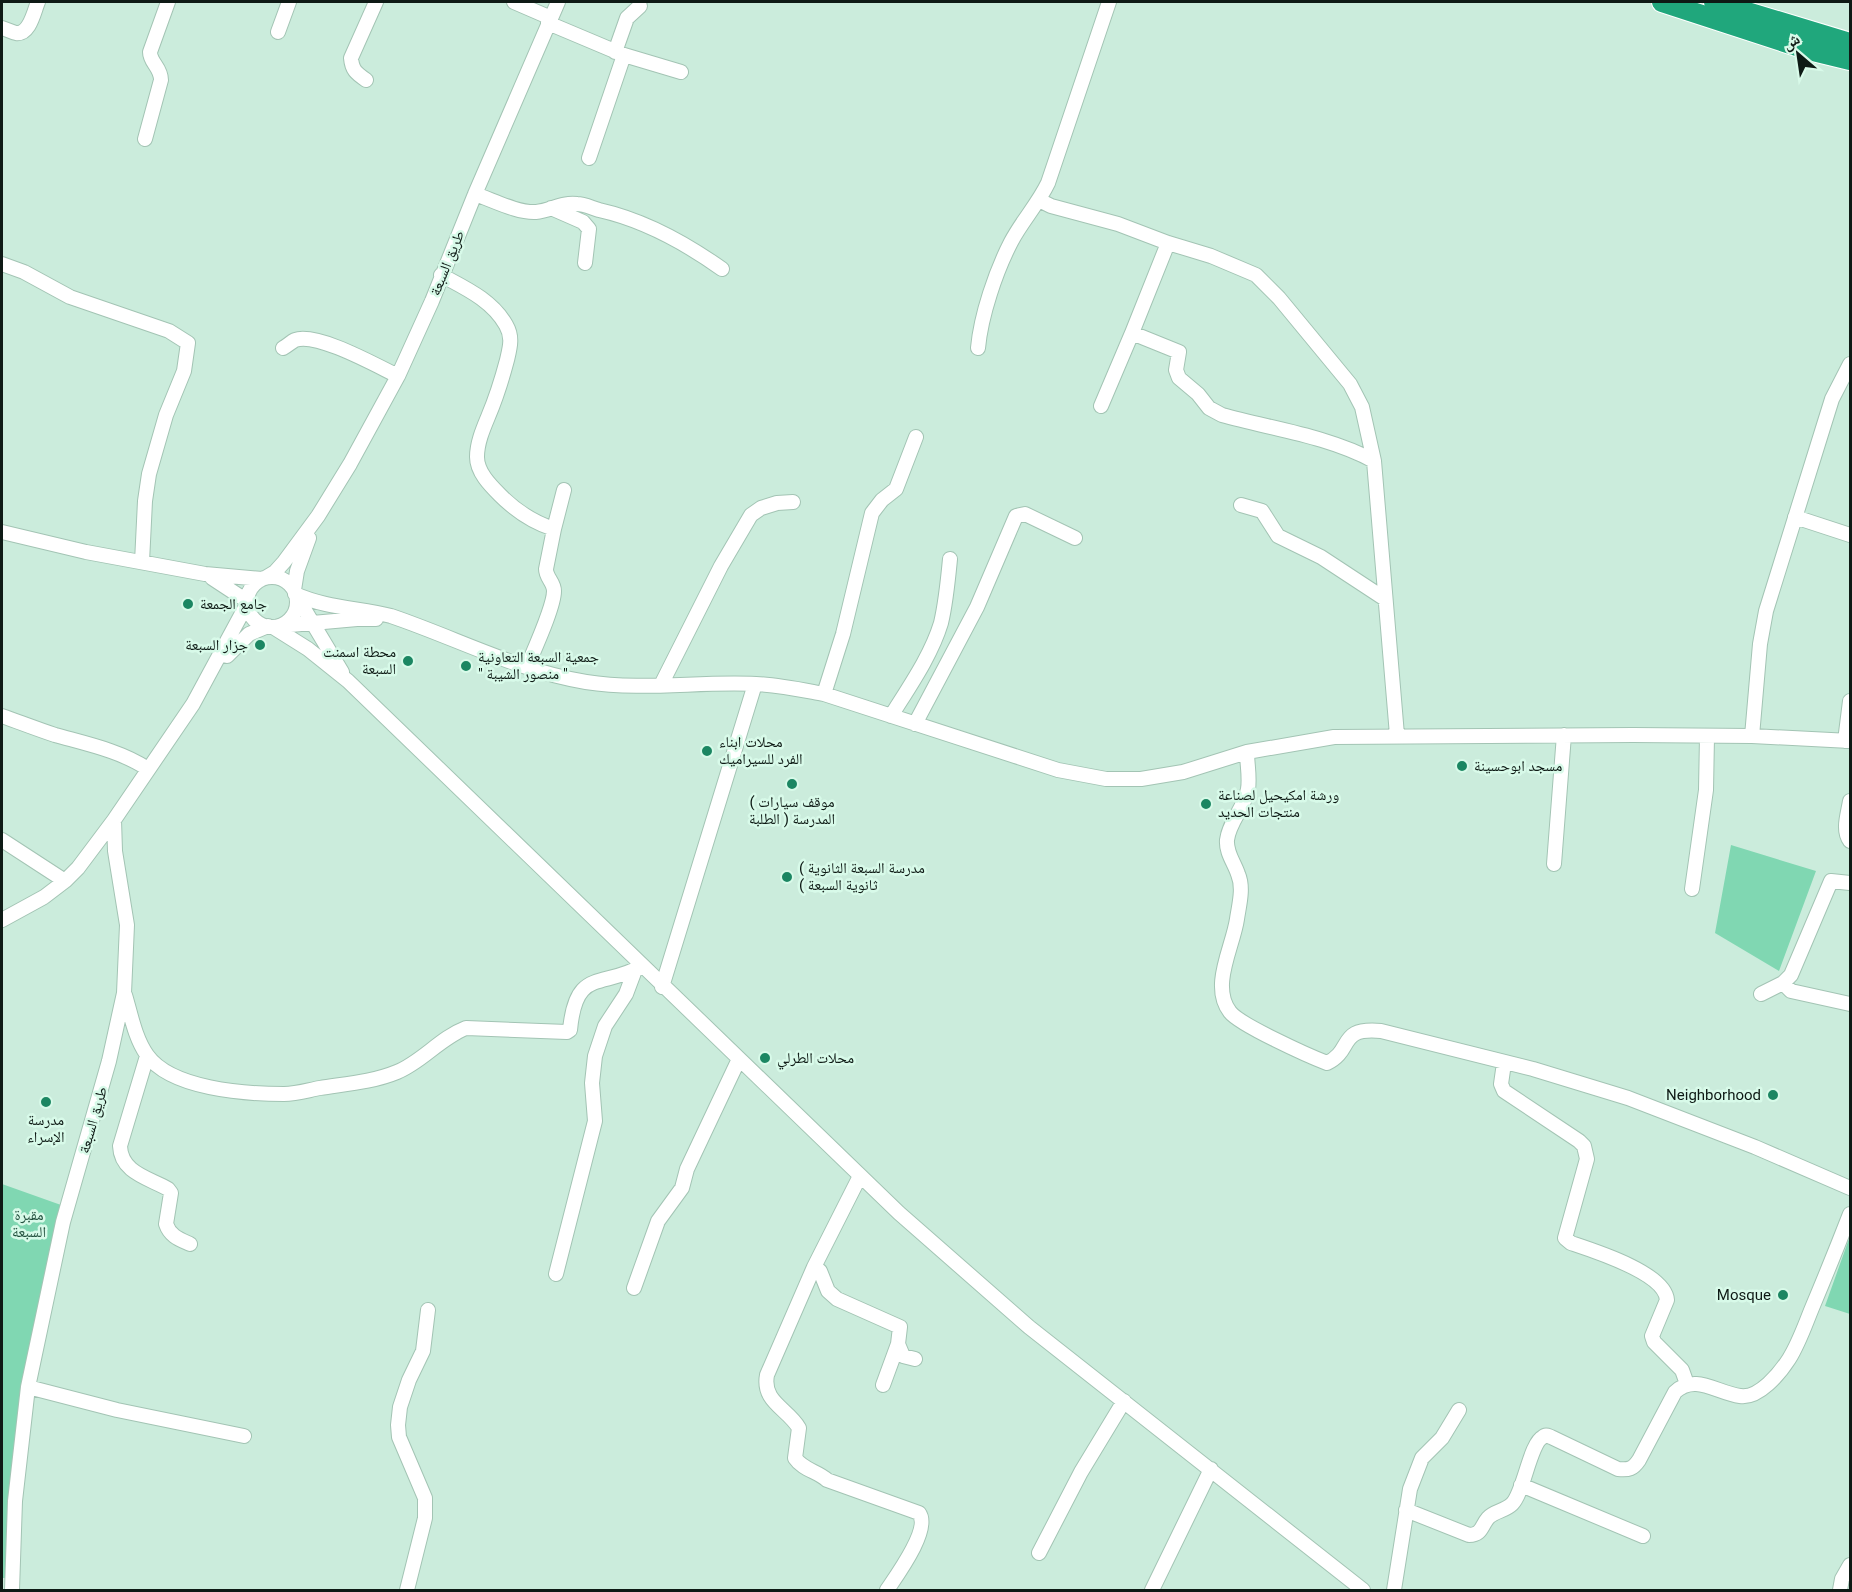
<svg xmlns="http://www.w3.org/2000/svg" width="1852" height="1592" viewBox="0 0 1852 1592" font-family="Roboto,'Noto Naskh Arabic',sans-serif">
	<rect width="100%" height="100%" fill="#cbecdc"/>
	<path fill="#80d7b2" d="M 1731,845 L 1816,871 L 1779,971 L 1715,933 Z
		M 2,1184 L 61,1205 L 9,1578 L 2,1578 Z
		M 1850,1236 L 1850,1314 L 1825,1306 Z"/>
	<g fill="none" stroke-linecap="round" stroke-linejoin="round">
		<g stroke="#a3c4b4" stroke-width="16">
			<path id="minor" d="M 514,2 L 551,18
				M 548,23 L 624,55 L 681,72
				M 2,28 C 6,29 11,32 16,33 C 30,35 34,11 38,2
				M 278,32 L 289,2
				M 615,52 L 627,18 L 640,6
				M 366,80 C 356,73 352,70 351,58 L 376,2
				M 145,139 L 161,80 C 161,67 150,63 150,52 L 168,2
				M 589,158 L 624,55
				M 475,194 C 493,200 517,213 536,212 C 550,211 562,202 577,204 C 584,204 592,208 599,210 C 644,220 684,242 722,269
				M 1039,200 L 1051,206 L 1118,224 L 1168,243 L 1211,256 L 1256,275 L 1279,298 L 1350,384 L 1362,407 L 1374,461 L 1397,735
				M 551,208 L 583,222 L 589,229 L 585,263
				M 1168,243 L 1132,333 L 1179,352 L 1176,370 L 1179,378 L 1198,394 L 1209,408 L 1222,415 C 1272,429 1328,436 1374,461
				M 2,264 L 24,272 L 70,297 L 169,331 L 188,343 L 184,371 L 166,415 L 149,474 L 145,501 L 142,562
				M 441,275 C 465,288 492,300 506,325 C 513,337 510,347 507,360 C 502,379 496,398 488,417 C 483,429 477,443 477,457 C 477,472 490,485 500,495 C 516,511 532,522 554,529
				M 283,348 C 287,346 291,342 295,340 C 317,332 377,366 398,376
				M 978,348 C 981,315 996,271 1011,242 C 1022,221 1038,204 1048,183 L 1109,2
				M 1101,406 L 1132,333
				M 1241,505 L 1262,511 L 1278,536 L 1321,557 L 1385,599
				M 1795,517 L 1850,535
				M 2,532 L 86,552 L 205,574 L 262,579
				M247 602a25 25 0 1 1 50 0a25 25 0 1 1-50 0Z
				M 212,578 L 247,601
				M 265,578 L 275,572 L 284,562 L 318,516 L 350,464 L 398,376 L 432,301 L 475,194 L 558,2
				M 294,590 L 297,571 L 309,538
				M 295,594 C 326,608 359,608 391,616 C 456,638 518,671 586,682 C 642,691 700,681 756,684 C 779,685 802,690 824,694 L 1058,770 L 1106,779 L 1141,779 L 1183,772 L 1247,752 L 1334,737 L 1633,735 L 1752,736 L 1850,741
				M 297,597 L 342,672
				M 279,626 L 357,619 L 376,619
				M 273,627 L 308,649 L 348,681 L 899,1213 L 1029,1327 L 1363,1590
				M 227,656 L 249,634 L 268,626
				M 527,667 C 534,650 554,607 554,591 C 554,582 546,578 546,569 L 554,529 L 564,490
				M 661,685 L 721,566 L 751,515 L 761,508 L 777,503 L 793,502
				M 824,694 L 843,634 L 872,513 L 882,500 L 896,489 L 916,437
				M 2,716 C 19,722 37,729 55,735 C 87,744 121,751 148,769
				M 891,716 C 909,687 931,656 941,623 C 946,602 948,580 950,559
				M 915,724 L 977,607 L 1016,516 L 1025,514 L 1075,538
				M 1752,736 L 1760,644 L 1766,611 L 1832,399 L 1850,364
				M 1845,741 L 1850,701
				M 1247,752 C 1247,764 1250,777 1248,789 C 1245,807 1229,822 1227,840 C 1226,853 1234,862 1238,874 C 1244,888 1239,905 1237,919 C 1233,947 1210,986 1230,1012 C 1240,1025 1309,1056 1327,1063 C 1354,1050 1337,1027 1381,1031 L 1533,1069 L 1628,1098 L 1755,1147 L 1850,1188
				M 1850,801 C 1848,814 1842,830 1850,841
				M 2,840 L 65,881
				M 1554,864 L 1564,735
				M 1692,889 L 1706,790 L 1707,737
				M 2,920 L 44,897 L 65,881 L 78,868 L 114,820 L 193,704 L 247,604
				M 1783,983 L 1791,991 L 1850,1004
				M 662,987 L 755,684
				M 1761,994 L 1783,983 L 1791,975 L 1831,881 L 1850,883
				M 125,995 C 131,1015 135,1038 147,1055 C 171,1089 245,1094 284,1094 C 296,1094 309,1090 320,1088 C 345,1084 373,1082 397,1072 C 422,1062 440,1038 466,1028 L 567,1032 L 570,1030 C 576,967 601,989 642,966
				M 147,1056 L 120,1146 C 121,1173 149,1178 168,1189 L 171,1193 L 166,1224 C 170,1236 179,1239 190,1244
				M 1504,1063 L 1501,1084 L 1504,1091 L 1579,1141 L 1584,1146 L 1587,1159 L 1565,1238 L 1571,1243 C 1595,1251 1665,1273 1667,1300 L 1652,1336 L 1654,1342 L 1682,1370 L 1687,1384
				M 860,1176 L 814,1267 L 767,1375 C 762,1402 787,1408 799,1428 L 795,1458 C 803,1470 817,1471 827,1480 L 919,1513 C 931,1529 897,1575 887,1590
				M 814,1267 L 820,1271 L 828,1291 L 837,1299 L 900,1327 L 898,1344 L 903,1356 L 915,1359
				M 556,1274 L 595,1121 L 592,1083 L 595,1056 L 605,1026 L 626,994 L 635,970
				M 634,1288 L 658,1221 L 682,1188 L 687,1169 L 739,1059
				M 883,1385 L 898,1344
				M 28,1387 L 117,1410 L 244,1436
				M 1521,1485 L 1643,1536
				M 1406,1510 L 1469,1535 C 1482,1535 1481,1526 1488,1518 C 1494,1511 1505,1511 1512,1504 C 1524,1492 1530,1443 1543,1437 C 1546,1434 1548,1436 1551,1437 L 1618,1469 C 1629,1470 1633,1469 1639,1460 L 1675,1392 C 1695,1373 1717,1393 1740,1396 C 1759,1399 1780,1373 1789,1359 C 1799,1343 1805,1325 1812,1308 C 1825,1277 1838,1245 1850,1214
				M 1039,1553 L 1081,1472 L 1124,1401
				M 12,1590 L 15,1501 L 28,1387 L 63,1222 L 109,1061 L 124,993 L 127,925 L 115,851 L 114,820
				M 407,1590 L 425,1518 L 425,1498 L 399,1437 L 398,1425 L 400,1407 L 409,1380 L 423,1351 L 428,1310
				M 1152,1590 L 1211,1469
				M 1394,1590 L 1410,1489 L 1422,1458 L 1442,1438 L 1459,1410
				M 1840,1590 L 1842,1579 L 1850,1565"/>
		</g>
		<g stroke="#fff" stroke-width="22">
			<path id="highway" d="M 1662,2 L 1809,50 L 1850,60
				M 1714,2 L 1850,43"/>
		</g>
		<use href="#minor" stroke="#fff" stroke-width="14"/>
		<use href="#highway" stroke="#20a77c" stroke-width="20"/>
	</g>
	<g fill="#1b8662" stroke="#d8fae9" stroke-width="2">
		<circle cx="188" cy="604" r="6"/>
		<circle cx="260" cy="645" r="6"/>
		<circle cx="408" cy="661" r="6"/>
		<circle cx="466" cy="666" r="6"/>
		<circle cx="707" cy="751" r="6"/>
		<circle cx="1462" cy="766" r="6"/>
		<circle cx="792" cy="784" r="6"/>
		<circle cx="1206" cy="804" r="6"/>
		<circle cx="787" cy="877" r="6"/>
		<circle cx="765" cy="1058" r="6"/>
		<circle cx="1773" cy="1095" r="6"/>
		<circle cx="46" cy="1102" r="6"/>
		<circle cx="1783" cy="1295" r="6"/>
	</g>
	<g text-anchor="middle" stroke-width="5" stroke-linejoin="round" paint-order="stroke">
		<g font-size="15" fill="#0e1a15" stroke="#d8fae9">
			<text transform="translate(447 263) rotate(-68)" y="5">طريق السبعة</text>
			<text transform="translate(93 1120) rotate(-74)" y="5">طريق السبعة</text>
		</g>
		<g font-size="15" fill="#0e1a15" stroke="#d8fae9" text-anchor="start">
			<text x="200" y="609">جامع الجمعة</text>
			<text x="248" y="650" text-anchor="end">جزار السبعة</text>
			<text x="396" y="657" text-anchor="end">محطة اسمنت<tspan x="396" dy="17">السبعة</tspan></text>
			<text x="478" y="662">جمعية السبعة التعاونية<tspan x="478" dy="17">" منصور الشيبة "</tspan></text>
			<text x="719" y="747">محلات ابناء<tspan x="719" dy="17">الفرد للسيراميك</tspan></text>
			<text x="1474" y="771">مسجد ابوحسينة</text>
			<text x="1218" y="800">ورشة امكيحيل لصناعة<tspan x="1218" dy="17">منتجات الحديد</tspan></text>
			<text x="792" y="807" text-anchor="middle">( موقف سيارات<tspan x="792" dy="17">المدرسة ( الطلبة</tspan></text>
			<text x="799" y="873">( مدرسة السبعة الثانوية<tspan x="799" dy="17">( ثانوية السبعة</tspan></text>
			<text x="777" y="1063">محلات الطرلي</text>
			<text x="1761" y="1100" text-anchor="end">Neighborhood</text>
			<text x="46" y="1125" text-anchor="middle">مدرسة<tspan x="46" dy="17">الإسراء</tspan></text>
			<text x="1771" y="1300" text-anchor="end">Mosque</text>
		</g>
		<g font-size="15" fill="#24513f" stroke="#d8fae9">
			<text x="29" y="1220">مقبرة<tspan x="29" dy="17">السبعة</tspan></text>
		</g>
	</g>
	<rect width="1852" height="1592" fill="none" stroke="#0e1a15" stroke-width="6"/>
	<g transform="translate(1798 54) rotate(331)" stroke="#d8fae9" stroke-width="4.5" paint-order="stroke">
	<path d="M0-4.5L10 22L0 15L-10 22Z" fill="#0e1a15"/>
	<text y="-9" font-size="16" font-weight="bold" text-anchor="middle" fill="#0e1a15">ش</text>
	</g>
</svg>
